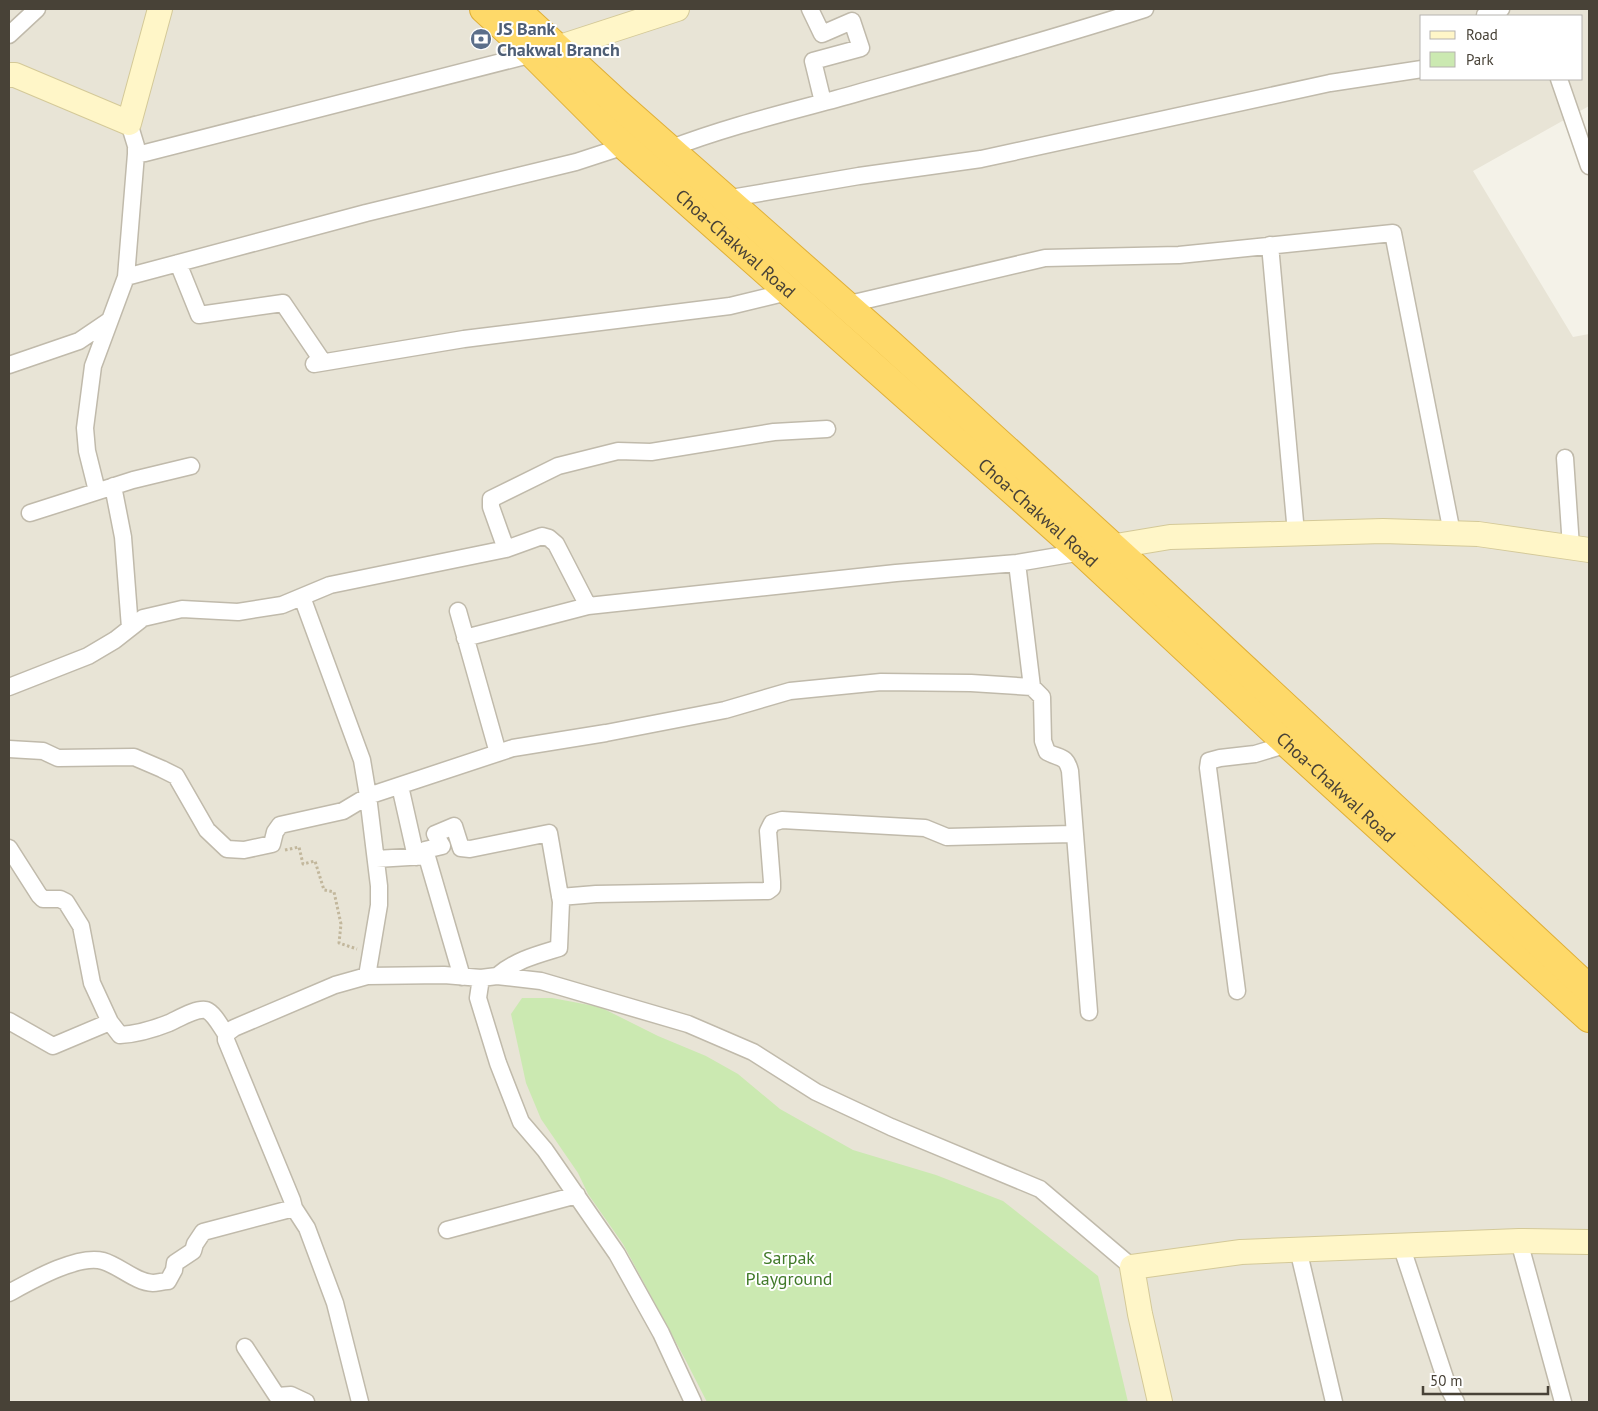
<svg xmlns="http://www.w3.org/2000/svg" width="1598" height="1411" viewBox="0 0 1598 1411" font-family="'PT Sans',sans-serif">
	<rect width="100%" height="100%" fill="#f4f2e8"/>
	<path fill="#e8e4d6" fill-rule="evenodd" d="M 9,9 L 1589,9 L 1589,106 L 1473,171 L 1573,337 L 1589,334 L 1589,1402 L 9,1402 ZM 1422,16 L 1582,16 L 1582,79 L 1422,79 Z"/>
	<path fill="#cbe9b1" d="M 522,998 L 552,998 L 600,1007 L 658,1036 L 706,1056 L 738,1074 L 780,1109 L 853,1150 L 936,1175 L 1003,1201 L 1098,1276 L 1128,1402 L 707,1402 L 685,1359 L 623,1244 L 588,1194 L 578,1173 L 541,1119 L 526,1083 L 511,1014 Z"/>
	<g fill="none" stroke-linecap="round" stroke-linejoin="round">
		<g stroke="#c0baab" stroke-width="19">
			<path id="street" d="M 810,9 L 822,34 L 852,21 L 861,48 L 813,61 L 823,102
				M 1486,16 L 1485,15 L 1501,9
				M 9,35 L 37,9
				M 1559,79 L 1589,166
				M 669,149 C 723,128 780,114 836,99 C 939,70 1043,42 1145,9
				M 136,154 L 145,153 L 533,54
				M 725,199 L 859,176 L 981,159 L 1330,83 L 1422,69
				M 1270,245 L 1296,533
				M 178,263 L 199,315 L 283,303 L 323,362
				M 126,277 L 366,213 L 576,162 L 625,146
				M 845,305 L 1045,258 L 1179,255 L 1393,233 L 1452,533
				M 314,364 L 464,339 L 730,306 L 788,292
				M 9,365 L 79,341 L 110,320
				M 1565,458 L 1571,547
				M 113,486 L 123,537 L 130,628
				M 97,491 L 87,451 L 85,428 L 93,366 L 126,277 L 136,154 L 136,146 L 129,123
				M 30,513 L 133,480 L 191,466
				M 506,549 L 491,507 L 491,499 L 558,466 L 618,451 L 651,452 L 774,432 L 827,429
				M 1017,563 L 1032,687 L 1042,697 L 1043,741 L 1047,752 C 1060,759 1066,755 1070,771 L 1089,1012
				M 302,597 L 362,760 L 368,796 L 379,886 L 379,905 L 367,976
				M 458,611 L 498,753
				M 465,638 L 588,606 L 896,573 L 1017,563 L 1082,552
				M 9,687 L 88,656 L 115,640 L 143,618 L 182,609 L 238,612 L 282,605 L 330,585 L 506,549 L 542,536 L 549,538 L 556,544 L 588,606
				M 9,749 L 43,751 L 58,758 L 134,757 L 162,769 L 176,776 L 207,830 L 227,849 L 244,850 L 272,844 L 275,832 L 280,825 L 343,811 L 368,796 L 513,748 L 606,733 L 725,710 L 790,691 L 881,682 L 971,683 L 1032,687
				M 400,786 L 416,857
				M 9,848 L 39,895 L 43,899 L 60,899 L 66,902 L 81,926 L 92,983 L 110,1022 L 120,1035 C 137,1034 154,1029 169,1023 C 178,1019 196,1008 206,1010 C 214,1013 221,1027 226,1034
				M 376,859 L 426,856
				M 560,897 L 596,894 L 768,891 L 772,888 L 772,882 L 768,831 L 772,823 L 782,820 L 925,828 L 947,837 L 1074,834
				M 462,977 L 425,850 L 442,846 L 435,834 L 454,826 L 461,848 L 470,849 L 549,833 L 561,902 L 559,948 C 536,955 516,960 497,976
				M 481,978 L 478,998 L 498,1063 L 521,1122 L 545,1150 L 617,1254 L 661,1333 L 693,1402
				M 1237,991 L 1208,768 L 1209,761 L 1220,758 L 1255,754 L 1288,744
				M 9,1021 L 53,1046 L 110,1022
				M 447,1230 L 577,1195
				M 1519,1241 L 1563,1402
				M 1401,1245 L 1448,1387 L 1456,1402
				M 1298,1249 L 1334,1402
				M 9,1293 C 31,1281 78,1254 103,1261 C 120,1266 135,1282 153,1283 C 157,1283 163,1281 168,1281 L 174,1270 L 175,1263 L 193,1251 L 195,1244 L 203,1232 L 294,1208
				M 245,1347 L 277,1396 L 291,1395 L 306,1402
				M 360,1402 L 335,1303 L 307,1228 L 294,1208 L 292,1200 L 226,1040 L 226,1034 L 234,1028 L 335,985 L 367,976 L 444,975 L 481,978 L 497,976 L 541,981 L 688,1024 L 753,1052 L 816,1092 L 891,1127 L 1040,1189 L 1132,1267"/>
		</g>
		<g stroke="#d4c998" stroke-width="26">
			<path id="secondary" d="M 557,48 L 677,9
				M 9,75 L 15,75 L 129,123 L 160,9
				M 1098,549 L 1170,537 L 1383,531 L 1478,534 L 1589,550
				M 1160,1402 L 1140,1314 L 1132,1267 L 1241,1252 L 1519,1241 L 1589,1242"/>
		</g>
		<g stroke="#dfaf38" stroke-width="30">
			<g id="highway">
				<path id="s1" d="M 484,9 L 533,54 L 625,146 L 1082,552 L 1288,744 L 1589,1018"/>
				<path d="M 515,9 L 617,103 L 890,344 L 1134,566 L 1589,989"/>
			</g>
		</g>
		<path stroke="#c2b79c" stroke-width="3" stroke-dasharray="2.5 2.5" stroke-linecap="butt" d="M 285,850 L 299,847 L 303,864 L 315,861 L 324,890 L 334,892 L 341,924 L 339,943 L 357,949"/>
		<use href="#street" stroke="#fff" stroke-width="16"/>
		<use href="#secondary" stroke="#fff6c8" stroke-width="24"/>
		<use href="#highway" stroke="#fed969" stroke-width="28"/>
	</g>
	<defs>
		<g id="bank-disc" transform="scale(1.125)"><circle r="9.5" fill="#5c6f8a" stroke="#fff"/><path d="M-6-4H6V4H-6ZM0-2.3a2.3 2.3 0 1 0 0 4.6a2.3 2.3 0 1 0 0-4.6Z" fill="#fff"/></g>
	</defs>
	<g fill-rule="evenodd">
		<use href="#bank-disc" x="481" y="39"/>
	</g>
	<g text-anchor="middle" stroke-width="4" stroke-linejoin="round" paint-order="stroke">
		<g font-size="18" font-weight="bold" fill="#4e5e75" stroke="#fff" text-anchor="start">
			<text x="497" y="35">JS Bank<tspan x="497" dy="21">Chakwal Branch</tspan></text>
		</g>
		<g font-size="18" fill="#484237" stroke="#fff">
			<text dy="6" stroke="none"><textPath href="#s1" startOffset="344">Choa-Chakwal Road</textPath></text>
			<text dy="6" stroke="none"><textPath href="#s1" startOffset="749">Choa-Chakwal Road</textPath></text>
			<text dy="6" stroke="none"><textPath href="#s1" startOffset="1154">Choa-Chakwal Road</textPath></text>
		</g>
		<g font-size="18" fill="#417a29" stroke="#fff">
			<text x="789" y="1264">Sarpak<tspan x="789" dy="21">Playground</tspan></text>
		</g>
	</g>
	<rect width="1598" height="1411" fill="none" stroke="#484237" stroke-width="20"/>
	<rect x="1420" y="15" width="162" height="65" fill="#ffffff" stroke="#b6b3af"/>
	<rect x="1430" y="31" width="25" height="8" fill="#fff6c8" stroke="#b6b3af"/>
	<text x="1466" y="40" font-size="15" fill="#484237">Road</text>
	<rect x="1430" y="52" width="25" height="15" fill="#cbe9b1" stroke="#b6b3af"/>
	<text x="1466" y="65" font-size="15" fill="#484237">Park</text>
	<path d="M1423 1386v8h125v-8" fill="none" stroke="#484237" stroke-width="2.5"/>
	<text x="1430" y="1386" font-size="15" fill="#484237" stroke="#ffffff" stroke-width="4" paint-order="stroke">50 m</text>
</svg>
